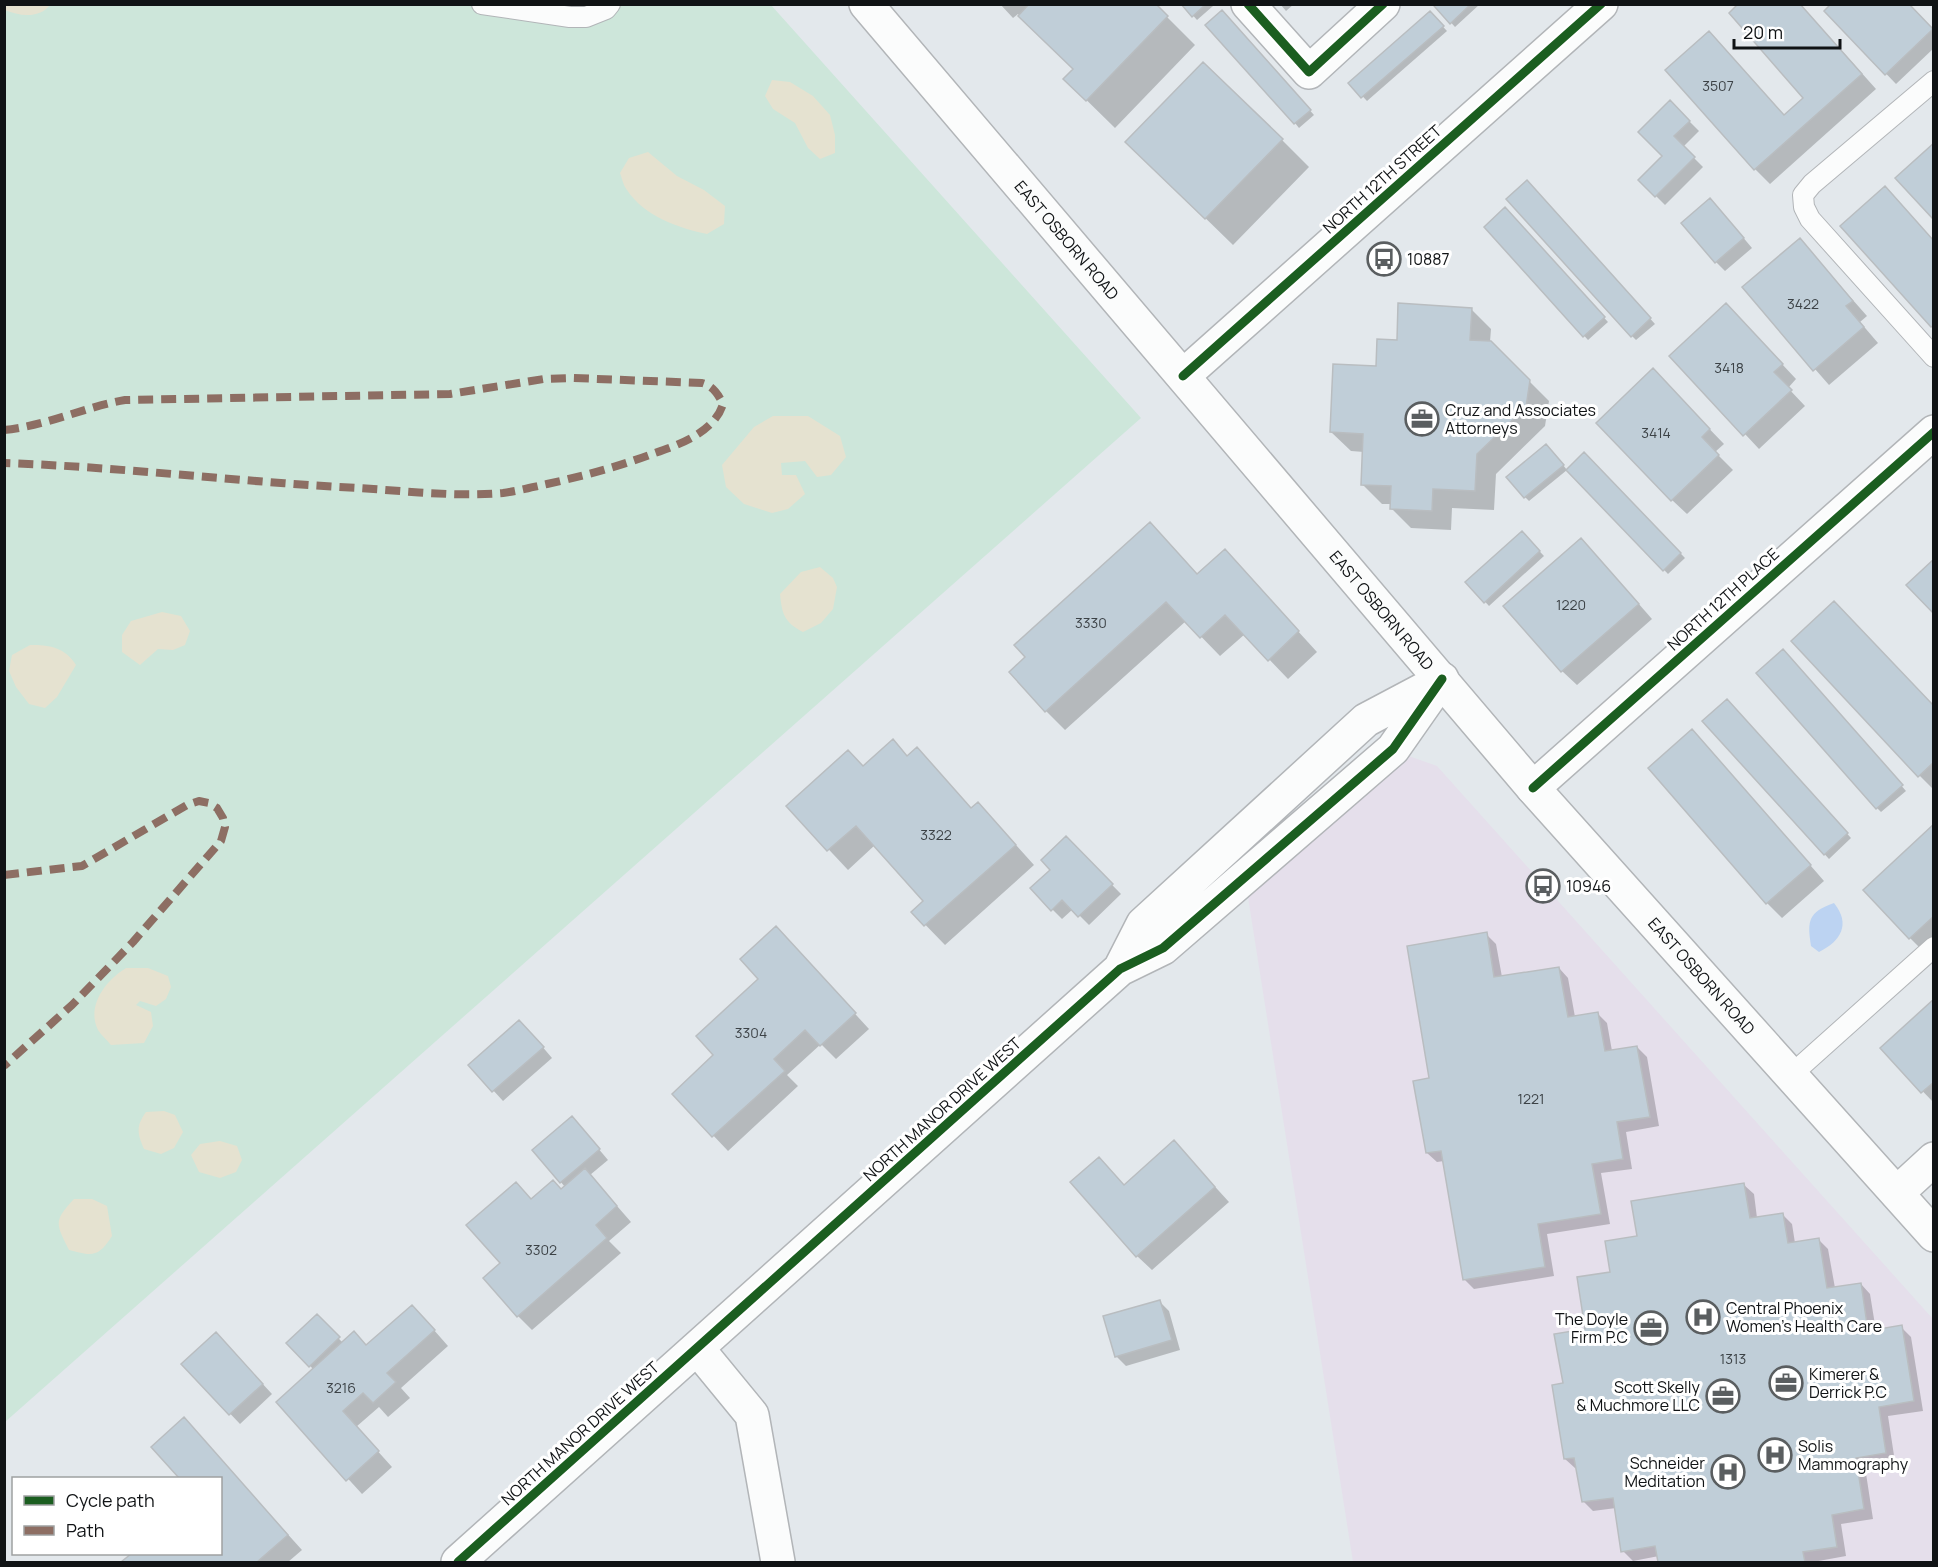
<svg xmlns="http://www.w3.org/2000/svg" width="1938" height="1567" viewBox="0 0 1938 1567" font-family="Manrope,sans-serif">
	<rect width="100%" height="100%" fill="#e3e8ec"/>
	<path fill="#e5dfeb" d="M 1403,754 L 1437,766 L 1933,1319 L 1933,1562 L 1353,1562 L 1247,891 Z"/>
	<path fill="#cde6da" d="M 5,5 L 771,5 L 1141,418 L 5,1422 Z"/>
	<path fill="#e5e2d0" d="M 5,4 L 50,4 L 50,5 C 39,19 19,16 5,10 Z
		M 772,80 L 790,82 L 813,96 L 830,115 L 835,135 L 835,153 L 820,159 L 808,148 L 795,123 L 773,109 L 765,96 Z
		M 648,152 L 677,176 L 704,190 L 725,206 L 724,224 L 707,234 C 678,228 644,216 627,190 C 623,185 622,178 620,173 L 629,158 Z
		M 773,416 L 808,416 L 840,436 L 846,457 L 831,475 L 817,477 L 805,461 L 781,463 L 782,475 L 796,475 L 805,494 L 788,509 L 772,513 L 744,504 L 726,487 L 722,465 L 754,427 Z
		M 820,567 L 833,578 L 837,587 L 833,609 L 821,623 L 803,632 C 784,622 782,614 780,594 L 801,572 Z
		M 162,612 L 181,616 L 190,631 L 185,645 L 173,650 L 158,649 L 140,665 L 122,652 L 122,635 L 131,621 Z
		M 30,645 C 49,645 65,647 76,665 L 57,697 L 45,708 L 29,704 L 16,687 L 9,671 L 12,655 Z
		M 126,968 L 148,968 L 168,976 L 171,987 L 166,999 L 156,1006 L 140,1001 L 136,1005 L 151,1012 L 153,1026 L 144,1043 L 111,1045 C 107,1040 101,1035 98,1030 C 86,1006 106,980 126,968 Z
		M 164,1111 L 175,1115 L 183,1132 L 174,1148 L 161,1154 L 144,1149 C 137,1133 136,1126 146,1112 Z
		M 220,1141 L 237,1146 L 242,1160 L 236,1172 L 220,1178 L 199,1172 L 191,1155 L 200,1144 Z
		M 74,1199 L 92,1199 L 107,1206 L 112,1236 C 98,1258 92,1256 69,1250 C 56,1224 53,1221 74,1199 Z"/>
	<path fill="#bcd3f2" d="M 1834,903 C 1851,924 1841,941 1819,952 L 1811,946 C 1807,921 1808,912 1834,903 Z"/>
	<path fill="#0003" d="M 1000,4 L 1154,4 L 1195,45 L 1115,128 L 1065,79 L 1075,69 L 1018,14 L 1013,18 Z
		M 1183,4 L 1211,4 L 1213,6 L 1197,20 Z
		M 1280,4 L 1294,4 L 1286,11 Z
		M 1437,4 L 1480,4 L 1455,27 L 1436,6 Z
		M 1800,4 L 1876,89 L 1770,184 L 1755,169 L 1785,117 L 1806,98 Z
		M 1908,4 L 1934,31 L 1934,48 L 1896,84 L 1826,11 Z
		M 1430,13 L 1447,31 L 1367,101 L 1350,83 Z
		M 1226,16 L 1314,115 L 1299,128 L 1295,123 Z
		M 1670,102 L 1699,131 L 1683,147 L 1703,167 L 1665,205 L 1640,180 L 1664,156 Z
		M 1282,140 L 1309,167 L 1233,245 L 1155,169 Z
		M 1531,187 L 1655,324 L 1636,340 L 1632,336 Z
		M 1505,209 L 1608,322 L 1588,340 L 1486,227 Z
		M 1720,210 L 1752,248 L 1725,271 L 1716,262 Z
		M 1800,240 L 1867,316 L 1860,322 L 1878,343 L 1829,385 L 1744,288 Z
		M 1471,309 L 1491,329 L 1490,342 L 1549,401 L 1545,426 L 1496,474 L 1494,510 L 1452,508 L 1451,530 L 1411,528 L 1391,508 L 1391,504 L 1382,504 L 1362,484 L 1364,452 L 1351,451 L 1331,432 L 1398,341 Z
		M 1740,319 L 1796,379 L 1788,388 L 1805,406 L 1759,449 L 1745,434 Z
		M 1667,385 L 1724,444 L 1715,452 L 1733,470 L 1687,514 L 1672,500 Z
		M 1551,450 L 1567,470 L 1529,501 L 1525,497 Z
		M 1584,454 L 1685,558 L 1668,574 L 1568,470 Z
		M 1522,533 L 1544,556 L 1489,606 L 1467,582 Z
		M 1169,543 L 1198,575 L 1225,551 L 1317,652 L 1288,679 L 1245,634 L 1220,656 L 1186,621 L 1065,730 L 1046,711 Z
		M 1596,555 L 1652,619 L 1577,685 L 1562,671 Z
		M 1788,655 L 1906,791 L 1881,812 L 1877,808 Z
		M 1731,705 L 1851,838 L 1829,859 L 1704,721 Z
		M 1934,707 L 1934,790 L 1919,775 Z
		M 893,742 L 908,757 L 917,749 L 972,809 L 997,824 L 1034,865 L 945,945 L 913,912 L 926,901 L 875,845 L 848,870 L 788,806 L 864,768 Z
		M 1707,746 L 1824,881 L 1782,918 L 1767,903 Z
		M 1934,826 L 1934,962 L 1910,938 Z
		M 1066,838 L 1121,894 L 1089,925 L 1073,909 L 1062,919 L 1032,889 L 1052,870 Z
		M 1486,934 L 1496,944 L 1502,977 L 1559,968 L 1568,978 L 1575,1017 L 1597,1013 L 1607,1023 L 1612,1051 L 1637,1047 L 1647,1057 L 1659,1126 L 1626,1132 L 1632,1169 L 1601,1173 L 1610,1224 L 1547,1234 L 1554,1276 L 1474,1289 L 1464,1279 L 1444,1161 L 1437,1162 L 1427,1153 L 1431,1079 Z
		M 790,943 L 869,1029 L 836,1059 L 821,1044 L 787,1075 L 798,1086 L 728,1151 L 674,1094 L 715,1055 L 760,979 Z
		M 1934,1001 L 1934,1103 L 1882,1049 Z
		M 529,1031 L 552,1058 L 503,1101 L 470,1065 Z
		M 581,1128 L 608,1160 L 590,1175 L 631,1222 L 609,1241 L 621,1253 L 532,1330 L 518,1316 L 502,1263 L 516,1184 L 532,1200 L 561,1190 L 565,1187 L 534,1150 Z
		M 1188,1157 L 1229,1202 L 1152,1270 L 1137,1256 L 1099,1159 L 1125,1186 Z
		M 1744,1185 L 1754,1194 L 1757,1218 L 1782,1214 L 1792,1224 L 1795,1243 L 1818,1239 L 1828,1249 L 1835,1288 L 1861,1284 L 1870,1294 L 1876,1331 L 1901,1327 L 1911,1337 L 1923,1411 L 1888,1416 L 1895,1462 L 1865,1467 L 1873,1519 L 1841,1524 L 1846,1556 L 1813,1562 L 1660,1562 L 1659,1556 L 1633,1561 L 1623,1551 L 1616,1508 L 1593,1511 L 1583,1501 L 1577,1468 L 1575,1468 L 1565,1459 L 1564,1384 L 1612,1273 L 1638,1237 Z
		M 1159,1301 L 1169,1311 L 1180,1350 L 1126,1366 L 1116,1356 Z
		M 317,1316 L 343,1343 L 367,1346 L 426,1321 L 448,1346 L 401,1388 L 410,1398 L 388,1417 L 379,1407 L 356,1427 L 392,1467 L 362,1494 L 278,1402 L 314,1370 L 288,1343 Z
		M 225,1343 L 272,1394 L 240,1424 L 183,1364 Z
		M 184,1419 L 302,1550 L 288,1562 L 123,1562 L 133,1554 L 220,1554 L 220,1478 L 181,1478 L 153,1447 Z"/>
	<path fill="#c0ced8" stroke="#b9bdc0" stroke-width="1.5" d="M 1029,4 L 1156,4 L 1168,16 L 1086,101 L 1063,79 L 1073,69 L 1018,16 Z
		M 1181,4 L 1206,4 L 1192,17 Z
		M 1435,4 L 1471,4 L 1450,24 L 1434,6 Z
		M 1738,4 L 1800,4 L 1862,74 L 1754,170 L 1665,70 L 1709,31 L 1784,115 L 1803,98 L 1729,13 Z
		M 1831,4 L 1909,4 L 1933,29 L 1885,75 L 1824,11 Z
		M 1222,10 L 1311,110 L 1294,124 L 1205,25 Z
		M 1430,11 L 1444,26 L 1361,98 L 1348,83 Z
		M 1203,62 L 1283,139 L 1205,219 L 1125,142 Z
		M 1670,100 L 1690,121 L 1674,136 L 1695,157 L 1655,197 L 1638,180 L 1662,156 L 1638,132 Z
		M 1934,143 L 1934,220 L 1895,178 Z
		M 1527,180 L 1651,318 L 1631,337 L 1506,199 Z
		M 1885,186 L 1934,241 L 1934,325 L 1931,327 L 1840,226 Z
		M 1710,198 L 1744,238 L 1715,263 L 1681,223 Z
		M 1505,207 L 1605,317 L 1583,337 L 1484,227 Z
		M 1800,238 L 1853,301 L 1846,306 L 1864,327 L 1813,371 L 1742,287 Z
		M 1398,303 L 1472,308 L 1470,340 L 1491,341 L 1530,380 L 1526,407 L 1477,454 L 1475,491 L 1433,489 L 1432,511 L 1390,509 L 1391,486 L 1361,485 L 1363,434 L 1330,432 L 1333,364 L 1376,366 L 1377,339 L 1397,340 Z
		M 1726,303 L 1783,364 L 1774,372 L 1792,390 L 1743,436 L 1669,356 Z
		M 1653,368 L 1710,429 L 1702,437 L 1719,455 L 1671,501 L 1596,423 Z
		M 1546,444 L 1564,465 L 1524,498 L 1506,477 Z
		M 1584,452 L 1681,553 L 1663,571 L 1566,470 Z
		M 1150,522 L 1197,574 L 1225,549 L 1299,631 L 1268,661 L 1225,615 L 1200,638 L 1166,602 L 1045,712 L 1009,672 L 1025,657 L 1014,645 Z
		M 1522,531 L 1540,551 L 1484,603 L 1465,582 Z
		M 1581,538 L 1639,604 L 1561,672 L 1503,606 Z
		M 1934,559 L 1934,614 L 1906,585 Z
		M 1834,601 L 1934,706 L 1934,762 L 1918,777 L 1791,641 Z
		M 1783,649 L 1903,785 L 1876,809 L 1756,673 Z
		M 1727,699 L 1848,833 L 1824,855 L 1702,721 Z
		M 1692,729 L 1811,865 L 1766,904 L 1648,768 Z
		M 893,739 L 907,756 L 917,747 L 971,808 L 978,802 L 1016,845 L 924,926 L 911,912 L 923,901 L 856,826 L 827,851 L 786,806 L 848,750 L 863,766 Z
		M 1934,824 L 1934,916 L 1909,939 L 1863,890 Z
		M 1066,836 L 1113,884 L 1078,917 L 1062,900 L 1051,911 L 1030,888 L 1050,870 L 1041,860 Z
		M 776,926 L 856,1013 L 820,1046 L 805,1030 L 774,1059 L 785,1071 L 712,1137 L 672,1094 L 713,1055 L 696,1036 L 758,979 L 740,959 Z
		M 1487,932 L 1494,977 L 1559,967 L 1568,1017 L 1598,1012 L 1605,1051 L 1637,1046 L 1650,1117 L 1617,1122 L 1623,1159 L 1592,1164 L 1601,1214 L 1538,1224 L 1545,1267 L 1463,1280 L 1441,1151 L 1426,1153 L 1413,1081 L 1429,1078 L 1407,946 Z
		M 1934,999 L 1934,1082 L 1921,1093 L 1880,1048 Z
		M 519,1020 L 544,1047 L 492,1092 L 468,1065 Z
		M 572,1116 L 600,1149 L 560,1183 L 532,1150 Z
		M 1174,1140 L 1215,1187 L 1136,1257 L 1070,1182 L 1099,1157 L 1124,1185 Z
		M 585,1168 L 617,1206 L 596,1225 L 607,1238 L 517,1317 L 483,1278 L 500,1263 L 466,1225 L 516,1182 L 531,1199 L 553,1180 L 561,1189 Z
		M 1744,1183 L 1750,1218 L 1783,1213 L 1788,1243 L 1819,1238 L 1827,1288 L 1861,1283 L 1868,1331 L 1902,1325 L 1914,1401 L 1879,1407 L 1886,1453 L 1856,1458 L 1864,1509 L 1832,1515 L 1837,1547 L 1803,1552 L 1805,1562 L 1658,1562 L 1655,1546 L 1621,1552 L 1613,1498 L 1582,1502 L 1574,1458 L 1564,1459 L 1552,1385 L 1563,1383 L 1554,1334 L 1585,1329 L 1577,1277 L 1610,1272 L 1605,1241 L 1637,1236 L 1631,1201 Z
		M 1160,1300 L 1172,1340 L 1115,1357 L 1103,1316 Z
		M 412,1305 L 435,1330 L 387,1373 L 396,1382 L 373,1403 L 363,1393 L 343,1411 L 379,1451 L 346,1481 L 276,1402 L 354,1331 L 366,1345 Z
		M 317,1314 L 340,1337 L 309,1367 L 286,1343 Z
		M 216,1332 L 263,1384 L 229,1415 L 181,1364 Z
		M 184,1417 L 288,1535 L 257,1562 L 121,1562 L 131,1554 L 220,1554 L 220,1478 L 179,1478 L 151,1447 Z"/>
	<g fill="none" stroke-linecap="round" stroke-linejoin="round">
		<g stroke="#b2b5b8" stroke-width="22">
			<path id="service" d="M 482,4 L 570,17 L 586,17 L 606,9 L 610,4
				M 1934,81 L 1812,184 L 1803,195 L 1804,207 L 1810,219 L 1934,357
				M 1791,1075 L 1934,947"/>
		</g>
		<g stroke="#b2b5b8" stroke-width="36">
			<path id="minor" d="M 1248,4 L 1309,72 L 1383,4
				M 1533,788 L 1934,432
				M 1120,969 L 1143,924 L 1366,720 L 1434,684
				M 1897,1193 L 1934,1159
				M 697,1348 L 752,1415 L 778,1562
				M 458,1562 L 1120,969 L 1163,948 L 1393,749 L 1442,679"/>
		</g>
		<g stroke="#b2b5b8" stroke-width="36">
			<path id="tertiary" d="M 1183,376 L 1601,4"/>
		</g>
		<g stroke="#b2b5b8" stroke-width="36">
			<g id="secondary">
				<path id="s1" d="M 866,4 L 1533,788 L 1934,1235"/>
			</g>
		</g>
		<use href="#service" stroke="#fbfcfc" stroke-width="20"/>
		<use href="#minor" stroke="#fbfcfc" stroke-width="33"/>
		<use href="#tertiary" stroke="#fbfcfc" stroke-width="33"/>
		<use href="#secondary" stroke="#fbfcfc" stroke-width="33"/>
		<path stroke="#8d6e63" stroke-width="8" stroke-dasharray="15 8" stroke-linecap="butt" d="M 4,430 C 46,426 84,407 125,400 L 450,394 L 544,379 L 573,378 L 702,383 C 713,386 718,394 723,404 C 714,433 678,445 652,454 C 617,467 583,476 547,484 C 533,487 518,491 503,493 C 455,497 406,491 358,488 C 240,482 123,467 4,463
			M 4,875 L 82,866 L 187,805 L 199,801 L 209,803 L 217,808 L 223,818 L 225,827 L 221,841 L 133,942 L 72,1005 L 4,1066"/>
		<g stroke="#fff" stroke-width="13">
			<path id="cycleway" d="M 1248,4 L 1309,72 L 1383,4
				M 1183,376 L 1601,4
				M 1533,788 L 1934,432
				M 458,1562 L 1120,969 L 1163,948 L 1393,749 L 1442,679"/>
		</g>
		<use href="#cycleway" stroke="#1b5e20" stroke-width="9"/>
	</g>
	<defs>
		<g id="bus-ring" transform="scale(1.725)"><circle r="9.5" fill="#fff" stroke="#5a5e60" stroke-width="1.5"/><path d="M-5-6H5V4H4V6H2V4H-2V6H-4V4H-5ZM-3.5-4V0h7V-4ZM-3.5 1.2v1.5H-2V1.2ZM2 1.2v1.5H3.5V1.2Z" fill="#5a5e60"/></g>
		<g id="office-ring" transform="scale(1.725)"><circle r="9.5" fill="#fff" stroke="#5a5e60" stroke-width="1.5"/><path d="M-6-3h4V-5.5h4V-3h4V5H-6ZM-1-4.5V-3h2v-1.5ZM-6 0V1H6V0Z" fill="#5a5e60"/></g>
		<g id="hospital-ring" transform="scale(1.725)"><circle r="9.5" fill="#fff" stroke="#5a5e60" stroke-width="1.5"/><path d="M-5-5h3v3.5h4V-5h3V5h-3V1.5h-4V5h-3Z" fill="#5a5e60"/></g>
	</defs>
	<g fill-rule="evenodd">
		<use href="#bus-ring" x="1384" y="259"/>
		<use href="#office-ring" x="1422" y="419"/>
		<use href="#bus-ring" x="1543" y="886"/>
		<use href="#hospital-ring" x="1703" y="1317"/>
		<use href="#office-ring" x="1651" y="1328"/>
		<use href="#office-ring" x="1786" y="1383"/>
		<use href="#office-ring" x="1723" y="1396"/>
		<use href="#hospital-ring" x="1775" y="1455"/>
		<use href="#hospital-ring" x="1728" y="1472"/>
	</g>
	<g text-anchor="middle" stroke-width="6" stroke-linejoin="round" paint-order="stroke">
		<g font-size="14" fill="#3c4246">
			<text x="1718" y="91">3507</text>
			<text x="1803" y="309">3422</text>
			<text x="1729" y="373">3418</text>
			<text x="1656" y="438">3414</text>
			<text x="1571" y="610">1220</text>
			<text x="1091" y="628">3330</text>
			<text x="936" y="840">3322</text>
			<text x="751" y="1038">3304</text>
			<text x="1531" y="1104">1221</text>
			<text x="541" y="1255">3302</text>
			<text x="1733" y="1364">1313</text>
			<text x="341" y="1393">3216</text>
		</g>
		<g font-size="16" fill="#101315" stroke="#fff">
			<text transform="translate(1382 179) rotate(-42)" y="6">NORTH 12TH STREET</text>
			<text dy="6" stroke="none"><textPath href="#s1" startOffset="310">EAST OSBORN ROAD</textPath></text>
			<text transform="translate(1723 599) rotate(-42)" y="6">NORTH 12TH PLACE</text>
			<text dy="6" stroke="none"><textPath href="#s1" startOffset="796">EAST OSBORN ROAD</textPath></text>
			<text dy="6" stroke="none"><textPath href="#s1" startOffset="1282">EAST OSBORN ROAD</textPath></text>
			<text transform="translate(942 1109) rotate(-42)" y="6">NORTH MANOR DRIVE WEST</text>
			<text transform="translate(580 1433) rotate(-42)" y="6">NORTH MANOR DRIVE WEST</text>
		</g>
		<g font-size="16" fill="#101315" stroke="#fff" text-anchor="start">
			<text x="1407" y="265">10887</text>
			<text x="1445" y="416">Cruz and Associates<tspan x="1445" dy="18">Attorneys</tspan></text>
			<text x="1566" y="892">10946</text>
			<text x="1726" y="1314">Central Phoenix<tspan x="1726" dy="18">Women's Health Care</tspan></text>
			<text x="1628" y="1325" text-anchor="end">The Doyle<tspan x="1628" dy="18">Firm P.C</tspan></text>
			<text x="1809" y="1380">Kimerer &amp;<tspan x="1809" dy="18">Derrick P.C</tspan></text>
			<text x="1700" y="1393" text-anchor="end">Scott Skelly<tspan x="1700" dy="18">&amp; Muchmore LLC</tspan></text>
			<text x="1798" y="1452">Solis<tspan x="1798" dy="18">Mammography</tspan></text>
			<text x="1705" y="1469" text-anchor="end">Schneider<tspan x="1705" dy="18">Meditation</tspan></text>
		</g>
	</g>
	<rect width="1938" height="1567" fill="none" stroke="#101315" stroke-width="12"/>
	<rect x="12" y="1477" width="210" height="78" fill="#ffffff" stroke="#9fa1a1" stroke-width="1.5"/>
	<rect x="24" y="1496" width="30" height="9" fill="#1b5e20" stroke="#9fa1a1" stroke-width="1.5"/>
	<text x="66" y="1507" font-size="18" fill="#101315">Cycle path</text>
	<rect x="24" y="1526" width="30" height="9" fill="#8d6e63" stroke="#9fa1a1" stroke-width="1.5"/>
	<text x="66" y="1537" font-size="18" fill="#101315">Path</text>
	<path d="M1734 39v9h106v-9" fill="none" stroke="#101315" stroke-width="3"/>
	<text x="1743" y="39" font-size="18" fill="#101315" stroke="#ffffff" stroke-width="4.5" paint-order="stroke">20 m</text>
</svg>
